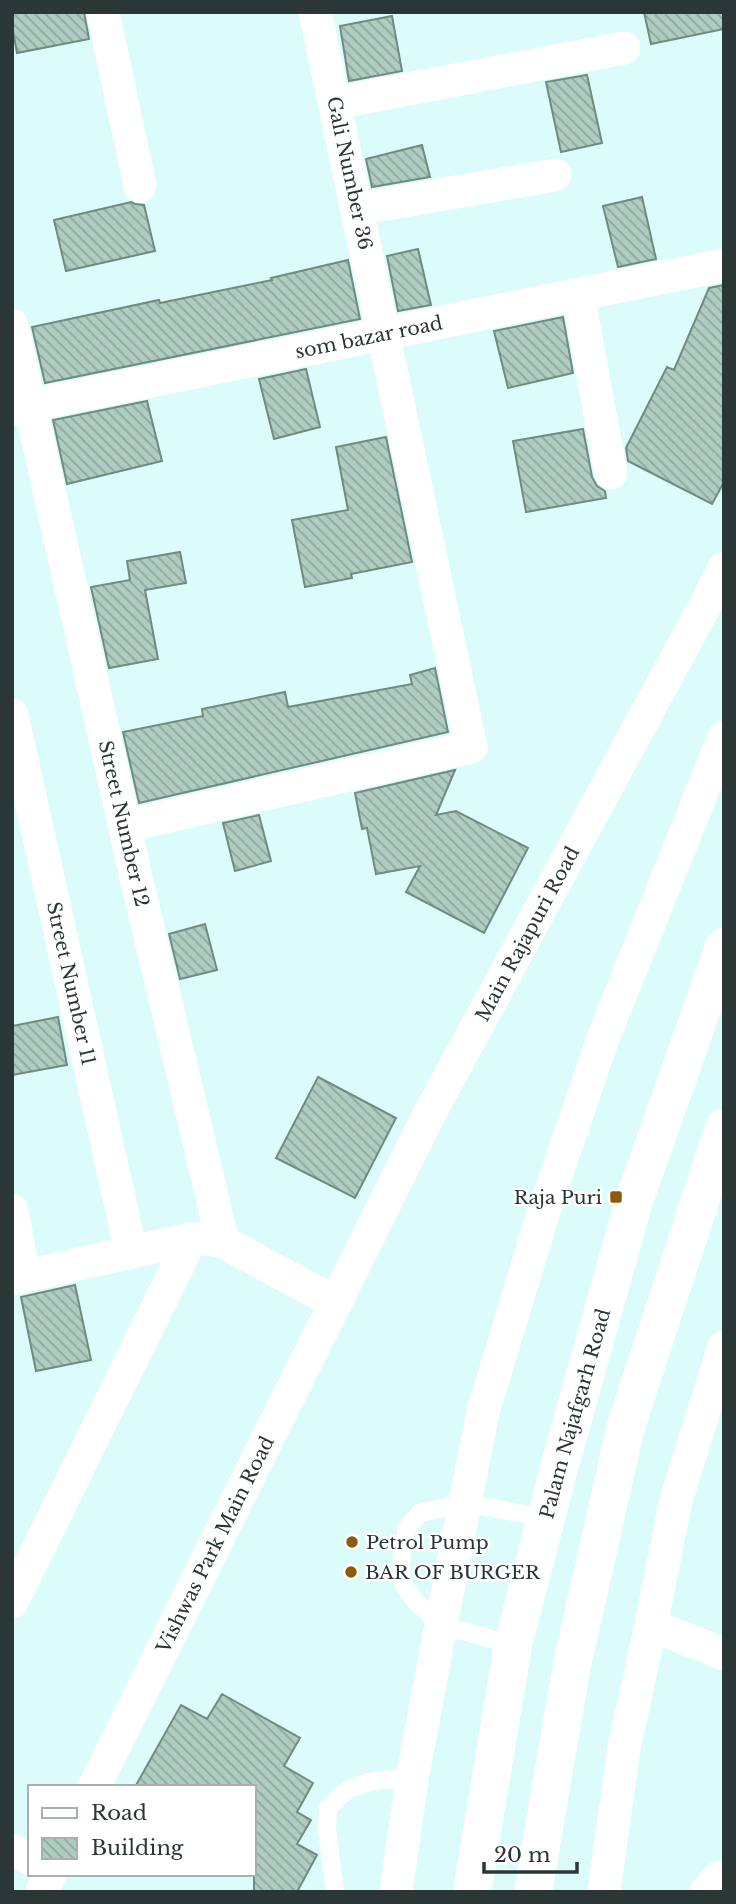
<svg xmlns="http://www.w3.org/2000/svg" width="736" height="1904" viewBox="0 0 736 1904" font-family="'Libre Baskerville',serif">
	<defs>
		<pattern id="building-back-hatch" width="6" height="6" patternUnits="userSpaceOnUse" patternTransform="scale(1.75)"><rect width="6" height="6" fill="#afccc1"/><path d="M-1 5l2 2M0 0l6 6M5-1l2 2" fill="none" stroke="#8fa69e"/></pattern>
	</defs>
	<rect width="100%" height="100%" fill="#dbfcfb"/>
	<path fill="url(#building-back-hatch)" stroke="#708b81" stroke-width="2" d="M 12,12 L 84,12 L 89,39 L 17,53 L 12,26 Z
		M 644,12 L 724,12 L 724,29 L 651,44 Z
		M 392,16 L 402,71 L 349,81 L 340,26 Z
		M 587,75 L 602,143 L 561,152 L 546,82 Z
		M 422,145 L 430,177 L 372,187 L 366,159 Z
		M 642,197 L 656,259 L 618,267 L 603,206 Z
		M 131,202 L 135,204 L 144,205 L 155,251 L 66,271 L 54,220 Z
		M 418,249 L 431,305 L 398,311 L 387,256 Z
		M 348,260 L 360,319 L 45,383 L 32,327 L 159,300 L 160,303 L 272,280 L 271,278 Z
		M 724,285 L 724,482 L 712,504 L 628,461 L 626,448 L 667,367 L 674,370 L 709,288 Z
		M 563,317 L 573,373 L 508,388 L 494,331 Z
		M 306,369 L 320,427 L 274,439 L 259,379 Z
		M 147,401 L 162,461 L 67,484 L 53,420 Z
		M 583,429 L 592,477 L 597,486 L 605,491 L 606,498 L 526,512 L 513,441 Z
		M 386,437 L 412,562 L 351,574 L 352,578 L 305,587 L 292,520 L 348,510 L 336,447 Z
		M 180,552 L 186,583 L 145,590 L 158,659 L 109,668 L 91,587 L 130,580 L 127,561 Z
		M 435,668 L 448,732 L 139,803 L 123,732 L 203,716 L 202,709 L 285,692 L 288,707 L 412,684 L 410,675 Z
		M 455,770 L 436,815 L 456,811 L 528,848 L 484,933 L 406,892 L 420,866 L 376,874 L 367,828 L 362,829 L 355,793 Z
		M 259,815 L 271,861 L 235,871 L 223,823 Z
		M 205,924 L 217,970 L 180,979 L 169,934 Z
		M 58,1017 L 67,1065 L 12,1075 L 12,1026 Z
		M 318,1077 L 396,1118 L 355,1198 L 276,1158 Z
		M 75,1285 L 91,1360 L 36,1371 L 21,1297 Z
		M 222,1694 L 300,1738 L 284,1766 L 313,1783 L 297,1812 L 311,1820 L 297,1844 L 317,1855 L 297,1892 L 254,1892 L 254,1787 L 135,1787 L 181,1705 L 207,1719 Z"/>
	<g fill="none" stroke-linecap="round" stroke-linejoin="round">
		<path stroke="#fff" stroke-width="18" d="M 513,1645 L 441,1625 L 415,1601 L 404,1586 L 401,1573 L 402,1554 L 407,1528 L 420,1513 L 465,1503 L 546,1518
			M 335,1892 L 327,1829 L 328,1808 C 335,1802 342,1793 350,1789 C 369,1779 391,1778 412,1780"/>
		<g stroke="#fff" stroke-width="33">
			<path d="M 103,12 L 140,186"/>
			<path d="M 335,103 L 624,48"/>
			<path d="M 357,209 L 555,175"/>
			<path d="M 578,295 L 611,473"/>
			<path id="s1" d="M 12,325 L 137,881 L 223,1242"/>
			<path id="s2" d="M 12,409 L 724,265"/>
			<path id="s3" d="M 12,715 L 131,1252"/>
			<path d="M 125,826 L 471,747 L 315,12"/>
			<path d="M 12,1210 L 24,1276"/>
			<path d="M 12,1279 L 191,1239 L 209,1239 L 223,1242 L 336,1303"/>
			<path d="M 12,1602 L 191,1239"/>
			<path d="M 651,1625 L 724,1654"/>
			<path id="s4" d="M 94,1787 L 431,1111 L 707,602 L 724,568"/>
			<path d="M 12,1850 L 30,1859"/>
			<path d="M 42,1892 L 50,1874"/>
			<path d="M 396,1892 L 412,1780 L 441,1625 L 483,1412 L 544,1211 L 602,1041 L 724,737"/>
			<path d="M 604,1892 L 624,1748 L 651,1625 L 676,1500 L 724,1347"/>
			<path d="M 706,1892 L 720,1877 L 724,1877"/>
		</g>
		<g stroke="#fff" stroke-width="38">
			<path id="s5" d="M 472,1892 L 513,1645 L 558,1472 L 634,1201 L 724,947"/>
			<path d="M 533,1892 L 572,1665 L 626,1426 L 724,1128"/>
		</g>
	</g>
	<g fill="#8d5c07" stroke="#fff" stroke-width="2.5">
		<rect x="609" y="1190" width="14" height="14" rx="3.5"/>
		<circle cx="352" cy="1542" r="7"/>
		<circle cx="351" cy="1572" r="7"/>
	</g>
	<g text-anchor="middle" stroke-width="5" stroke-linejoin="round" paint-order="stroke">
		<g font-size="19" fill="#2b3737" stroke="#fff">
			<text transform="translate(350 173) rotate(78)" y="7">Gali Number 36</text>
			<text dy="7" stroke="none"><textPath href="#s2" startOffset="364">som bazar road</textPath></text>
			<text dy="7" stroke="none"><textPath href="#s1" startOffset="511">Street Number 12</textPath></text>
			<text dy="7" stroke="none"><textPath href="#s4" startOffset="957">Main Rajapuri Road</textPath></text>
			<text dy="7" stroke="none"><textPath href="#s3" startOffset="275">Street Number 11</textPath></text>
			<text dy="7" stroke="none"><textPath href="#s5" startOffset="490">Palam Najafgarh Road</textPath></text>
			<text dy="7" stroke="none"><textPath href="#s4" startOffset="271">Vishwas Park Main Road</textPath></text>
		</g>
		<g font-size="19" fill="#2b3737" stroke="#fff" text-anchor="start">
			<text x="602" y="1204" text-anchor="end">Raja Puri</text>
			<text x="366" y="1549">Petrol Pump</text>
			<text x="365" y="1579">BAR OF BURGER</text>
		</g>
	</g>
	<rect width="736" height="1904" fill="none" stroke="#2b3737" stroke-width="28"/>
	<rect x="28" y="1785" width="228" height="91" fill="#ffffff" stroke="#aaafaf" stroke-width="2"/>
	<rect x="42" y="1808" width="35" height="10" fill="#ffffff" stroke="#aaafaf" stroke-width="2"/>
	<text x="91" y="1820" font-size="21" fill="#2b3737">Road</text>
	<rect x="42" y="1838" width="35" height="21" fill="url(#building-back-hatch)" stroke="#aaafaf" stroke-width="2"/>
	<text x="91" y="1855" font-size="21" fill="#2b3737">Building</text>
	<path d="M484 1862v10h93v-10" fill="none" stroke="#2b3737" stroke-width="3.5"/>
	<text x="494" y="1862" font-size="21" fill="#2b3737" stroke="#ffffff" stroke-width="5" paint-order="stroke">20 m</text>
</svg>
